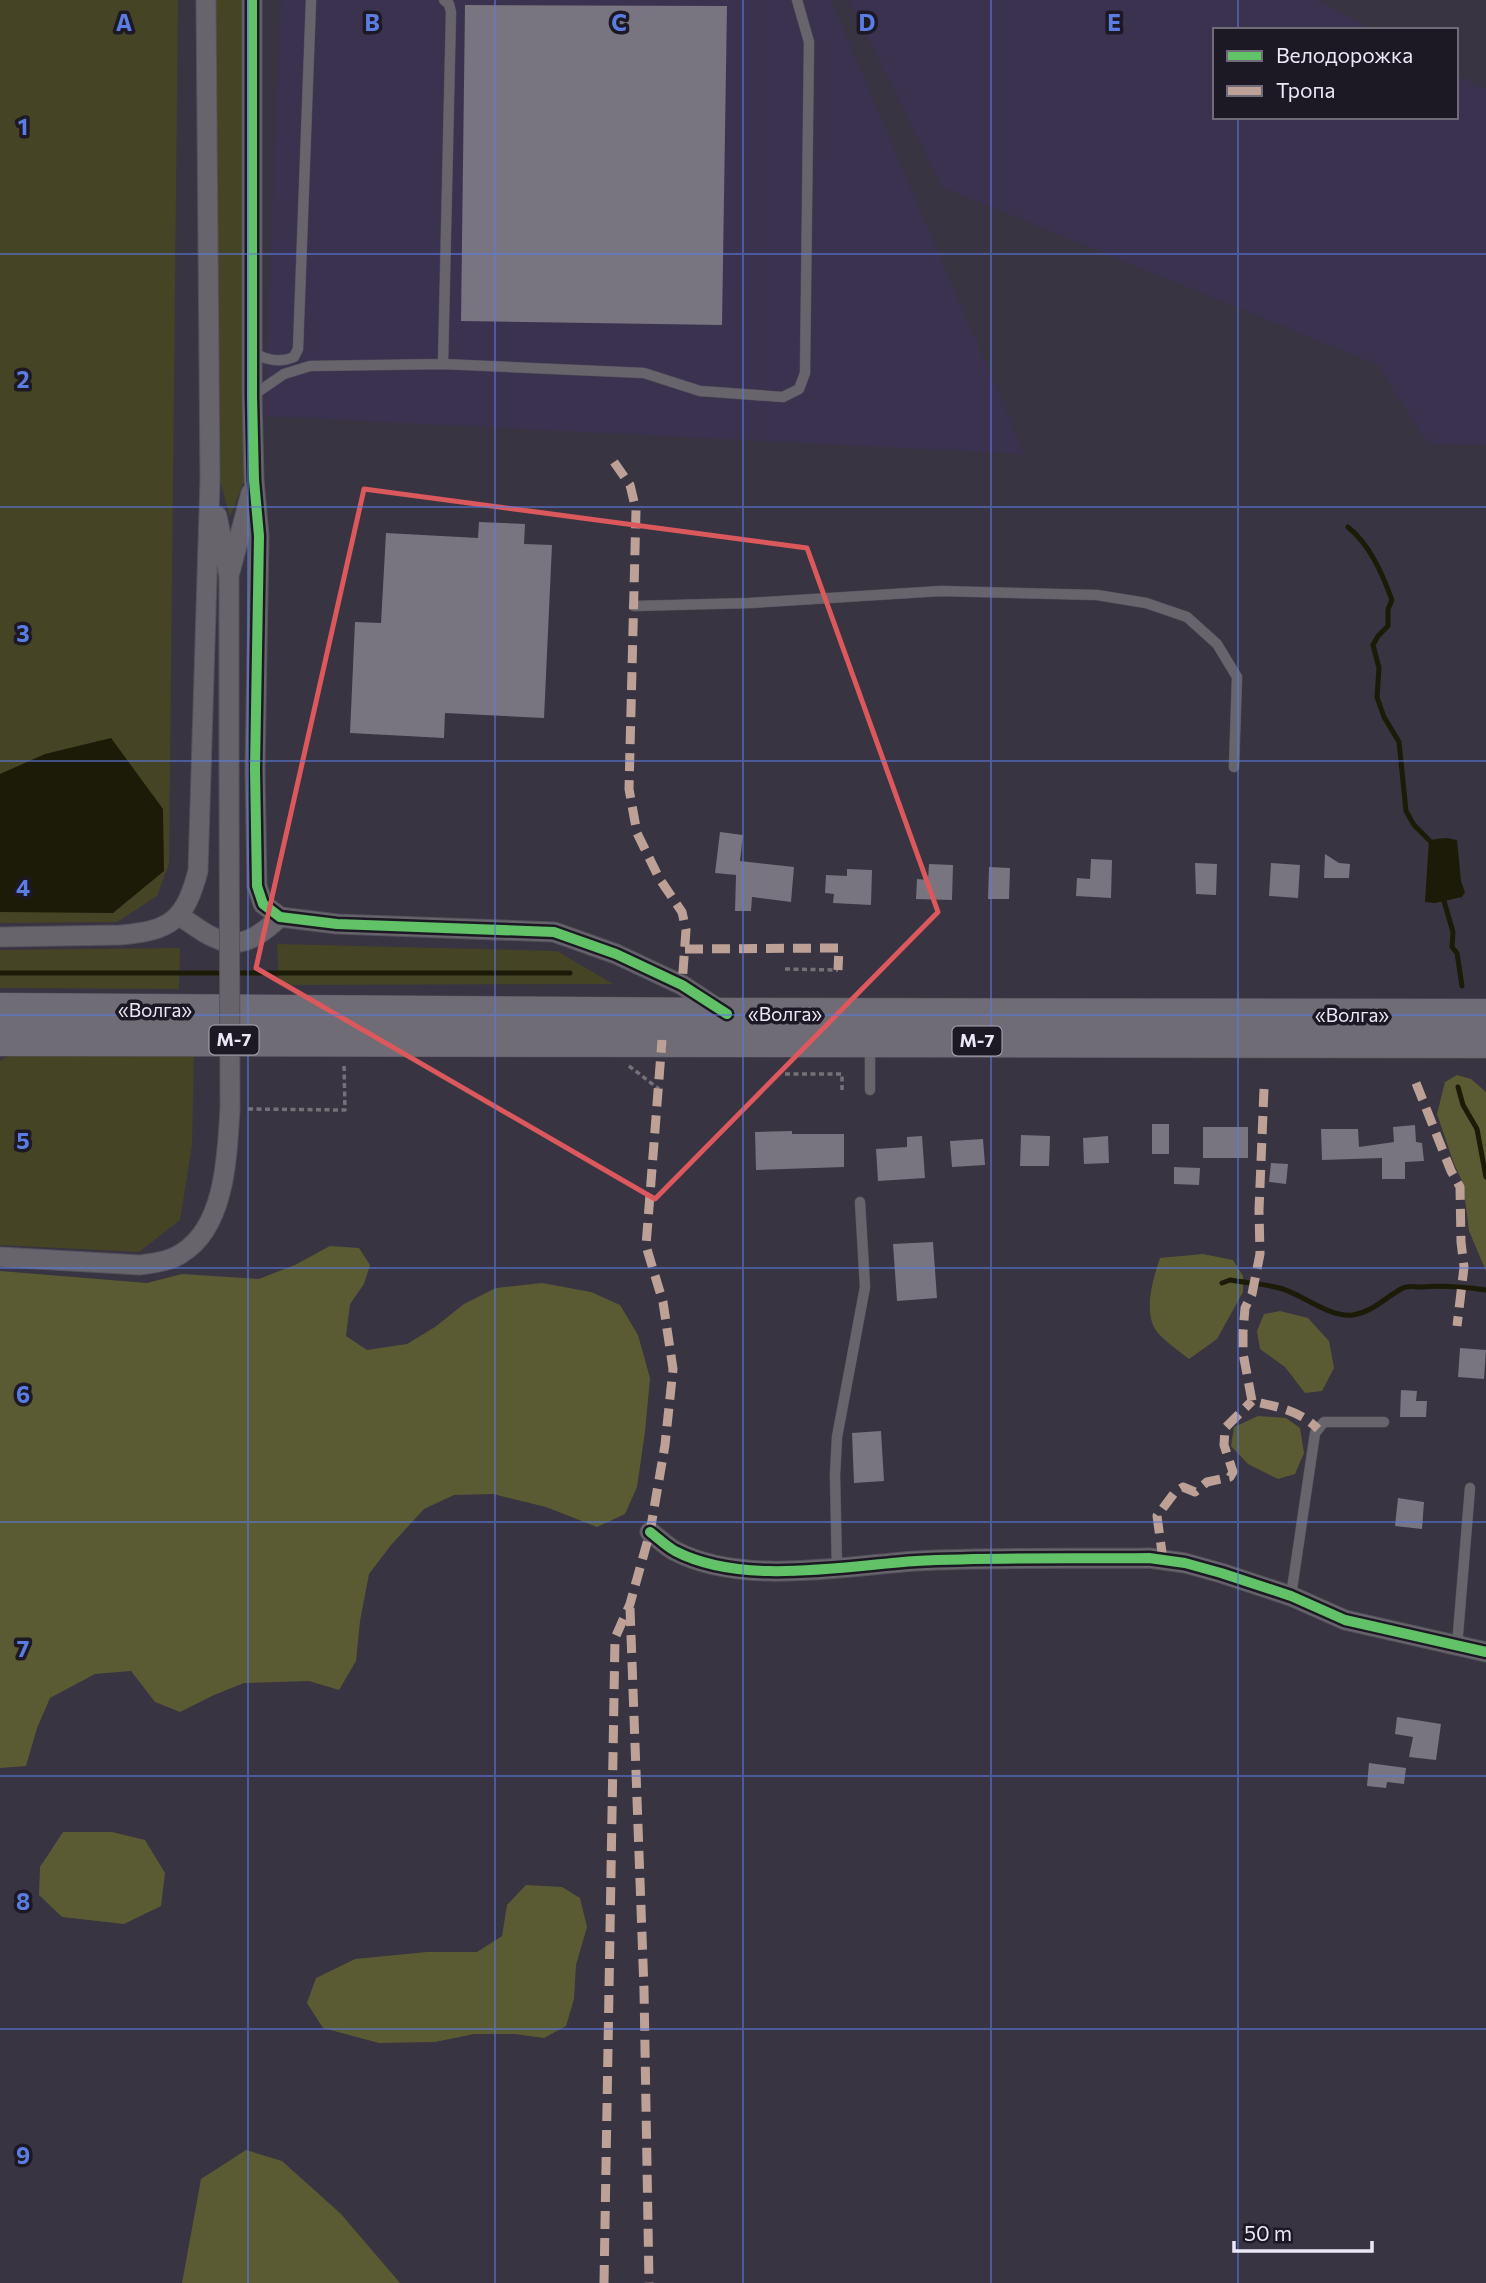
<svg xmlns="http://www.w3.org/2000/svg" width="1486" height="2283" viewBox="0 0 1486 2283" font-family="Commissioner,sans-serif">
	<rect width="100%" height="100%" fill="#383441"/>
	<path fill="#3b3250" d="M 281,0 L 831,0 L 1024,454 L 264,416 Z
		M 849,0 L 1317,0 L 1373,30 L 1215,30 L 1215,117 L 1456,117 L 1456,74 L 1486,90 L 1486,445 L 1428,444 L 1378,365 L 942,187 Z"/>
	<path fill="#454525" d="M 0,0 L 178,0 L 169,864 L 157,896 L 117,922 L 0,923 Z
		M 216,0 L 244,0 L 244,481 L 230,517 L 220,480 Z
		M 277,944 L 557,951 L 613,984 L 279,985 Z
		M 180,948 L 179,989 L 0,988 L 0,950 Z
		M 13,1053 L 194,1053 L 192,1145 L 180,1220 L 139,1252 L 0,1245 L 0,1061 Z"/>
	<path fill="#5b5b33" d="M 1457,1075 L 1471,1079 L 1486,1092 L 1486,1271 L 1469,1231 L 1463,1183 L 1454,1164 L 1437,1114 L 1445,1082 Z
		M 330,1246 L 359,1248 L 370,1265 L 364,1284 L 350,1304 L 346,1336 L 367,1350 L 407,1344 L 435,1327 L 464,1304 L 496,1288 L 542,1283 L 591,1292 L 620,1305 L 638,1335 L 650,1378 L 645,1432 L 637,1487 L 625,1514 L 597,1527 L 546,1507 L 493,1494 L 454,1495 L 424,1509 L 391,1545 L 369,1574 L 360,1621 L 356,1661 L 339,1690 L 309,1681 L 244,1683 L 214,1695 L 180,1712 L 155,1702 L 131,1671 L 95,1674 L 50,1698 L 37,1728 L 26,1766 L 0,1768 L 0,1271 L 147,1283 L 182,1274 L 259,1279 L 295,1265 Z
		M 1203,1254 L 1233,1260 L 1243,1276 L 1243,1292 L 1217,1339 L 1189,1359 C 1179,1351 1167,1343 1158,1333 C 1142,1314 1153,1279 1160,1258 Z
		M 1280,1311 L 1308,1318 L 1329,1341 L 1334,1368 L 1322,1391 L 1305,1393 L 1285,1367 L 1260,1349 L 1257,1331 L 1264,1314 Z
		M 1258,1416 L 1286,1418 L 1300,1428 L 1304,1453 L 1295,1474 L 1278,1479 L 1248,1464 L 1231,1446 L 1234,1427 Z
		M 63,1832 L 112,1832 L 145,1840 L 165,1873 L 161,1906 L 124,1924 L 62,1917 L 39,1895 L 40,1867 Z
		M 526,1885 L 562,1887 L 580,1898 L 587,1927 L 576,1965 L 574,1999 L 566,2026 L 544,2038 L 515,2034 L 474,2034 L 435,2042 L 379,2043 L 323,2028 L 307,2003 L 316,1978 L 355,1959 L 427,1952 L 477,1952 L 502,1936 L 507,1905 Z
		M 246,2150 L 282,2161 L 341,2214 L 400,2283 L 182,2283 L 201,2179 Z"/>
	<path fill="#1c1b08" d="M 111,738 L 163,809 L 164,871 L 113,913 L 0,912 L 0,774 L 45,754 Z
		M 1446,838 L 1457,840 L 1461,881 L 1465,892 L 1462,897 L 1435,903 L 1425,902 L 1429,840 Z"/>
	<g fill="none" stroke-linecap="round" stroke-linejoin="round">
		<path stroke="#1c1b08" stroke-width="5" d="M 1348,527 C 1370,545 1382,573 1392,600 L 1388,609 L 1388,626 L 1378,636 L 1373,645 L 1379,668 L 1377,697 L 1384,717 L 1399,742 L 1406,811 L 1414,825 L 1429,840
			M 1444,901 L 1453,932 L 1452,947 L 1457,953 L 1462,986
			M 0,973 L 570,973
			M 1458,1087 L 1463,1105 L 1477,1129 L 1486,1177
			M 1222,1283 L 1230,1280 C 1247,1283 1267,1284 1283,1289 C 1304,1296 1331,1318 1353,1315 C 1372,1312 1385,1298 1401,1289 C 1408,1285 1413,1287 1422,1287 C 1444,1285 1464,1287 1486,1290"/>
	</g>
	<path fill="#787480" d="M 465,5 L 727,6 L 722,325 L 461,321 Z
		M 479,522 L 525,524 L 524,544 L 552,545 L 544,718 L 445,713 L 444,738 L 350,733 L 355,622 L 381,623 L 386,533 L 478,538 Z
		M 720,832 L 743,835 L 740,861 L 794,867 L 791,902 L 752,897 L 751,911 L 735,911 L 736,875 L 715,873 Z
		M 1325,854 L 1339,863 L 1350,864 L 1349,878 L 1324,878 Z
		M 1091,859 L 1112,860 L 1111,898 L 1076,896 L 1077,878 L 1090,879 Z
		M 1195,863 L 1217,864 L 1216,895 L 1196,894 Z
		M 1271,863 L 1300,865 L 1298,898 L 1269,896 Z
		M 929,864 L 953,865 L 952,900 L 916,899 L 917,879 L 928,880 Z
		M 989,867 L 1010,868 L 1009,899 L 988,899 Z
		M 847,869 L 872,870 L 871,905 L 833,903 L 834,894 L 825,893 L 826,875 L 847,876 Z
		M 1152,1124 L 1169,1124 L 1169,1154 L 1152,1154 Z
		M 1415,1125 L 1416,1142 L 1422,1143 L 1424,1161 L 1405,1162 L 1405,1179 L 1382,1179 L 1382,1158 L 1322,1160 L 1321,1129 L 1358,1129 L 1359,1147 L 1394,1142 L 1393,1127 Z
		M 1203,1127 L 1248,1127 L 1248,1158 L 1203,1158 Z
		M 792,1131 L 792,1134 L 844,1134 L 844,1167 L 756,1170 L 755,1132 Z
		M 1021,1135 L 1050,1136 L 1049,1166 L 1020,1166 Z
		M 922,1136 L 925,1178 L 878,1181 L 876,1149 L 907,1147 L 907,1137 Z
		M 1108,1136 L 1109,1163 L 1084,1164 L 1083,1138 Z
		M 983,1139 L 985,1165 L 952,1167 L 950,1141 Z
		M 1271,1163 L 1288,1164 L 1286,1184 L 1269,1182 Z
		M 1174,1167 L 1200,1168 L 1199,1185 L 1174,1184 Z
		M 933,1242 L 937,1298 L 897,1301 L 893,1244 Z
		M 1460,1348 L 1486,1350 L 1484,1379 L 1458,1377 Z
		M 1401,1390 L 1417,1391 L 1416,1401 L 1427,1401 L 1426,1417 L 1400,1417 Z
		M 881,1431 L 884,1481 L 854,1483 L 852,1433 Z
		M 1398,1498 L 1424,1502 L 1422,1529 L 1395,1526 Z
		M 1397,1717 L 1441,1724 L 1436,1760 L 1409,1757 L 1413,1737 L 1395,1734 Z
		M 1369,1763 L 1406,1768 L 1404,1784 L 1387,1782 L 1386,1788 L 1367,1786 Z"/>
	<g fill="none" stroke-linecap="round" stroke-linejoin="round">
		<g stroke="#55515d" stroke-width="11">
			<path id="service" d="M 253,352 C 265,360 280,363 294,357 L 298,349 L 311,0
				M 443,364 L 644,373 L 700,391 L 783,397 L 799,389 L 805,373 L 809,42 L 797,0
				M 252,396 L 284,374 L 310,366 L 443,364 L 451,12 L 449,4 L 444,0
				M 634,606 L 750,603 L 941,591 L 1097,595 L 1146,603 L 1187,617 L 1217,644 L 1237,677 L 1234,767
				M 870,1045 L 870,1090
				M 837,1569 L 835,1475 L 837,1437 L 865,1287 L 860,1202
				M 1291,1596 L 1315,1433 L 1324,1422 L 1384,1422
				M 1457,1646 L 1470,1488"/>
		</g>
		<g stroke="#55515d" stroke-width="21">
			<path id="minor" d="M 252,0 L 252,396 L 254,480 L 259,536 L 255,769 L 257,886 L 263,904 L 280,917 L 337,924 L 554,932 L 616,954 L 682,985 L 723,1012
				M 217,516 L 229,576 L 229,769
				M 230,572 L 251,493
				M 180,916 C 222,946 239,956 280,917
				M 0,937 L 120,935 C 171,931 185,920 198,871 L 210,480 L 206,0
				M 0,1257 L 140,1265 C 154,1263 171,1261 182,1253 C 226,1226 227,1154 230,1109
				M 650,1532 C 658,1538 666,1546 675,1551 C 742,1586 843,1566 916,1561 C 993,1557 1072,1559 1149,1558 L 1185,1563 L 1221,1573 L 1291,1596 L 1345,1620 L 1486,1652"/>
		</g>
		<g stroke="#55515d" stroke-width="33">
			<path id="trunk" d="M 0,1009 L 727,1014 L 1486,1015
				M 0,1040 L 1486,1042"/>
		</g>
		<path stroke="#747279" stroke-width="3.5" stroke-dasharray="5 3.5" stroke-linecap="butt" d="M 785,969 L 838,970
			M 629,1066 L 659,1089
			M 785,1074 L 842,1074 L 842,1090
			M 248,1109 L 345,1110 L 344,1064"/>
		<use href="#service" stroke="#67646b" stroke-width="10"/>
		<use href="#minor" stroke="#67646b" stroke-width="19"/>
		<use href="#trunk" stroke="#6f6c75" stroke-width="32"/>
		<g stroke="#55515d" stroke-width="21" stroke-linecap="butt">
			<path id="minor-bridge" d="M 229,769 L 230,1109"/>
		</g>
		<use href="#minor-bridge" stroke="#67646b" stroke-width="19"/>
		<path stroke="#bda197" stroke-width="9" stroke-dasharray="18 9" stroke-linecap="butt" d="M 614,462 L 630,485 L 636,510 L 629,789 L 637,833 L 659,878 L 682,912 L 686,930 L 682,985
			M 685,949 L 839,948 L 838,970
			M 1416,1083 L 1451,1171 L 1460,1187 L 1461,1242 L 1464,1267 L 1457,1326
			M 1264,1089 L 1259,1210 L 1260,1254 L 1252,1294 L 1245,1308 L 1243,1332 L 1243,1353 L 1252,1401 C 1277,1407 1299,1410 1318,1429
			M 1163,1560 L 1157,1516 L 1175,1492 L 1183,1487 L 1195,1492 L 1207,1482 L 1230,1477 L 1233,1472 L 1224,1445 L 1225,1428 L 1252,1401
			M 630,1608 L 644,1990 L 649,2283
			M 604,2283 L 615,1638 L 630,1604 L 650,1532 L 665,1445 L 673,1369 L 663,1302 L 646,1246 L 662,1040"/>
		<g stroke="#1c1924" stroke-width="15">
			<path id="cycleway" d="M 252,0 L 252,396 L 254,480 L 259,536 L 255,769 L 257,886 L 263,904 L 280,917 L 337,924 L 554,932 L 616,954 L 682,985 L 727,1014
				M 650,1532 C 658,1538 666,1546 675,1551 C 742,1586 843,1566 916,1561 C 993,1557 1072,1559 1149,1558 L 1185,1563 L 1221,1573 L 1291,1596 L 1345,1620 L 1486,1652"/>
		</g>
		<use href="#cycleway" stroke="#61c268" stroke-width="10"/>
	</g>
	<path fill="none" stroke="#db585c" stroke-width="5" stroke-linejoin="round" d="M 364,489 L 807,548 L 938,912 L 655,1199 L 256,968 Z"/>
	<path fill="none" stroke="#5b7ce1" stroke-width="2" stroke-opacity="0.55" d="M 248,0 L 248,2283M 495,0 L 495,2283M 743,0 L 743,2283M 991,0 L 991,2283M 1238,0 L 1238,30M 1238,117 L 1238,2283M 0,254 L 1486,254M 0,507 L 1486,507M 0,761 L 1486,761M 0,1015 L 1486,1015M 0,1268 L 1486,1268M 0,1522 L 1486,1522M 0,1776 L 1486,1776M 0,2029 L 1486,2029"/>
	<g text-anchor="middle" stroke-width="7" stroke-linejoin="round" paint-order="stroke">
		<g fill="#1c1924" stroke="#ada9b8" stroke-width="2">
			<rect x="209.5" y="1025.5" width="49" height="29" rx="5"/>
			<rect x="952.5" y="1026.5" width="49" height="29" rx="5"/>
		</g>
		<g font-size="18" font-weight="bold" fill="#ebe7f7">
			<text x="234" y="1046">М-7</text>
			<text x="977" y="1047">М-7</text>
		</g>
		<g font-size="19" fill="#ebe7f7" stroke="#1c1924">
			<text x="155" y="1017">«Волга»</text>
			<text x="785" y="1021">«Волга»</text>
			<text x="1352" y="1022">«Волга»</text>
		</g>
	</g>
	<g font-size="23" text-anchor="middle" font-weight="bold" fill="#5b7ce1" stroke="#1c1924" stroke-width="7" stroke-linejoin="round" paint-order="stroke">
		<text x="124" y="31">A</text>
		<text x="372" y="31">B</text>
		<text x="619" y="31">C</text>
		<text x="867" y="31">D</text>
		<text x="1114" y="31">E</text>
		<text x="23" y="135">1</text>
		<text x="23" y="388">2</text>
		<text x="23" y="642">3</text>
		<text x="23" y="896">4</text>
		<text x="23" y="1149">5</text>
		<text x="23" y="1403">6</text>
		<text x="23" y="1657">7</text>
		<text x="23" y="1910">8</text>
		<text x="23" y="2164">9</text>
	</g>
	<rect x="1213" y="28" width="245" height="91" fill="#1c1924" stroke="#6f6b78" stroke-width="2"/>
	<rect x="1227" y="51" width="35" height="10" fill="#61c268" stroke="#6f6b78" stroke-width="2"/>
	<text x="1276" y="63" font-size="21" fill="#ebe7f7">Велодорожка</text>
	<rect x="1227" y="86" width="35" height="10" fill="#bda197" stroke="#6f6b78" stroke-width="2"/>
	<text x="1276" y="98" font-size="21" fill="#ebe7f7">Тропа</text>
	<path d="M1234 2241v10h138v-10" fill="none" stroke="#ebe7f7" stroke-width="3.5"/>
	<text x="1244" y="2241" font-size="21" fill="#ebe7f7" stroke="#1c1924" stroke-width="5" paint-order="stroke">50 m</text>
</svg>
